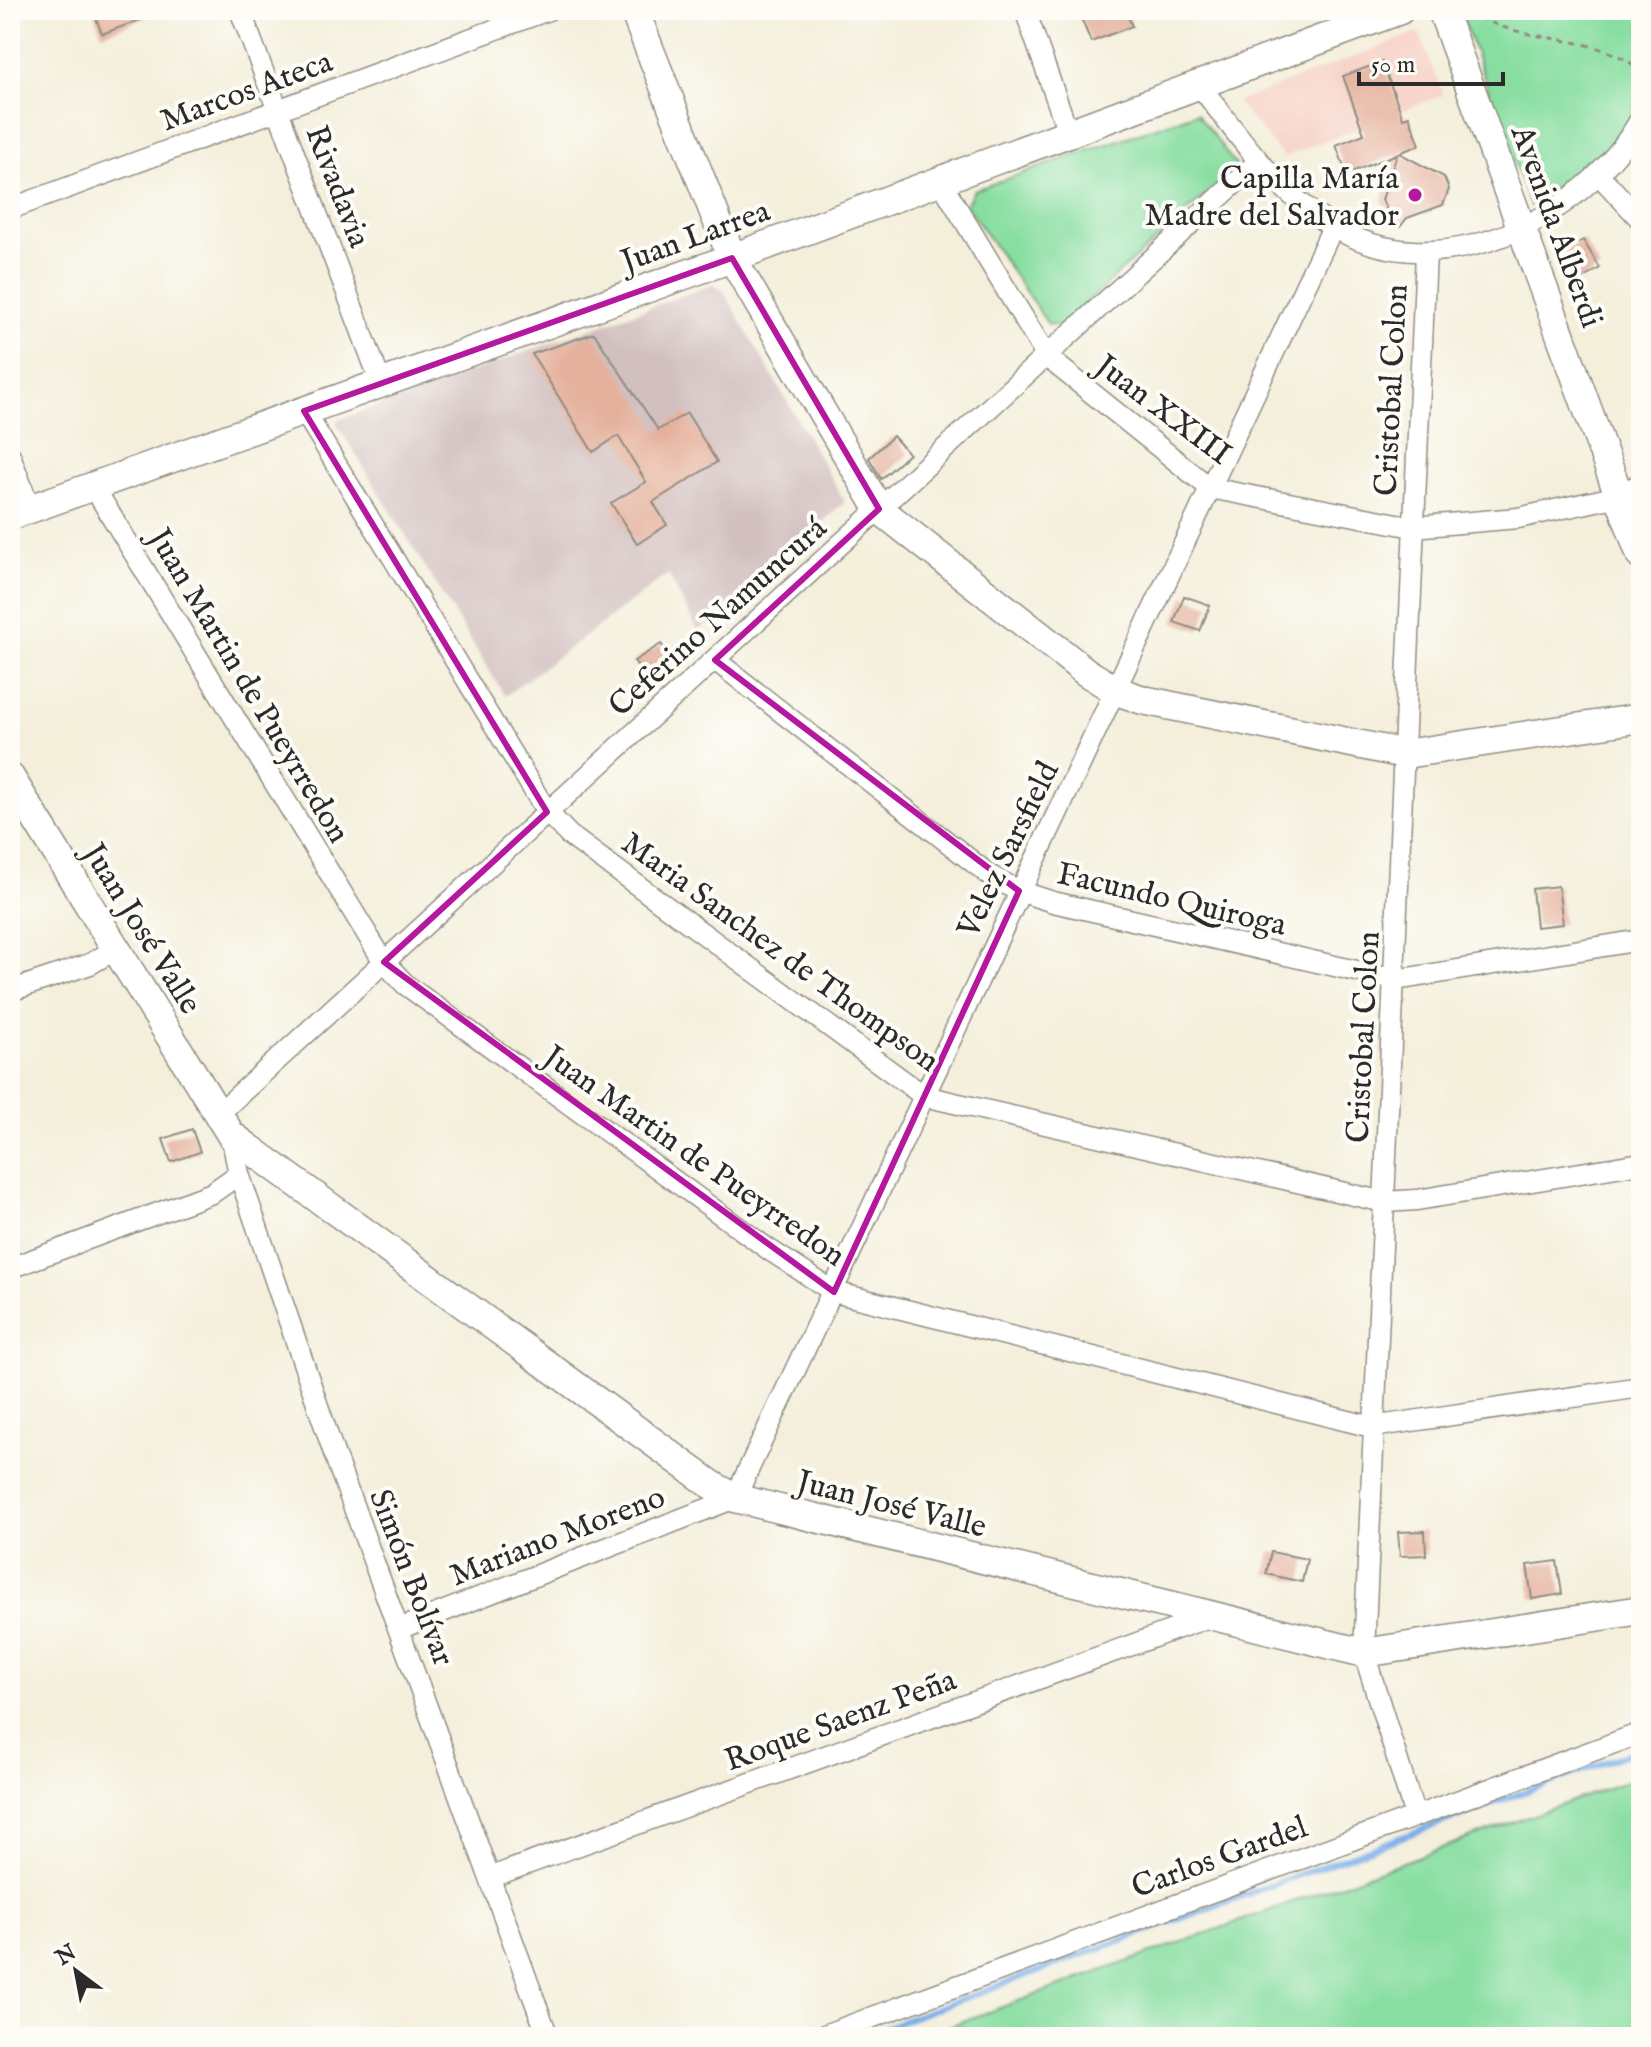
<svg xmlns="http://www.w3.org/2000/svg" width="1651" height="2047" viewBox="0 0 1651 2047" font-family="'IM FELL English',serif">
	<rect width="100%" height="100%" fill="#fdfcf7"/>
	<filter id="ink" filterUnits="userSpaceOnUse"><feTurbulence type="fractalNoise" baseFrequency=".0125" numOctaves="2"/><feDisplacementMap in="SourceGraphic" scale="16" xChannelSelector="R" yChannelSelector="G"/><feConvolveMatrix kernelMatrix="1 2 1 2 8 2 1 2 1" color-interpolation-filters="sRGB"/></filter>
	<filter id="wash" filterUnits="userSpaceOnUse"><feTurbulence type="fractalNoise" baseFrequency=".006" numOctaves="4" result="noise"/><feDisplacementMap in="SourceGraphic" scale="32" xChannelSelector="R" yChannelSelector="G"/><feGaussianBlur stdDeviation="1.8" result="paint"/><feColorMatrix in="noise" values="0 0 0 0 0 0 0 0 0 0 0 0 0 0 0 0 0 1.4 0 .05"/><feComposite in="paint" operator="in"/></filter>
	<g filter="url(#wash)">
		<rect width="100%" height="100%" fill="#f4efdb"/>
		<path fill="#f7d1c6" d="M 1419,32 L 1443,95 L 1284,157 L 1236,102 Z"/>
		<path fill="#d2bfbf" d="M 712,285 L 723,290 L 845,502 L 698,631 L 668,574 L 505,696 L 335,421 Z"/>
		<path fill="#88dea1" stroke="#5a8466" stroke-width="2" d="M 1460,10 L 1641,10 C 1641,36 1647,71 1641,97 C 1628,148 1574,184 1530,206 Z
			M 1197,113 L 1237,167 L 1060,326 L 1048,324 L 966,205 L 974,190 Z
			M 1641,1776 L 1641,2037 L 919,2037 Z"/>
		<g fill="none" stroke-linecap="round" stroke-linejoin="round">
			<path stroke="#7cb0e9" stroke-width="6" d="M 859,2037 L 1641,1749"/>
		</g>
		<g id="blocks">
			<path fill="#e5b19c" d="M 93,10 L 162,10 L 162,12 L 102,34 Z
				M 1096,10 L 1125,10 L 1132,26 L 1091,42 L 1080,16 Z
				M 1382,62 L 1403,118 L 1409,116 L 1420,145 L 1399,153 L 1444,177 L 1449,189 L 1443,205 L 1407,218 L 1400,227 L 1393,223 L 1382,200 L 1397,154 L 1347,174 L 1336,145 L 1364,134 L 1343,76 Z
				M 1583,240 L 1600,268 L 1579,281 L 1561,253 Z
				M 594,333 L 658,430 L 687,413 L 717,462 L 653,502 L 667,525 L 637,544 L 611,503 L 646,482 L 618,436 L 593,452 L 532,354 Z
				M 893,436 L 909,454 L 881,479 L 869,458 Z
				M 1184,596 L 1210,605 L 1200,631 L 1174,622 Z
				M 661,644 L 673,662 L 646,679 L 634,661 Z
				M 1558,886 L 1563,924 L 1536,927 L 1532,889 Z
				M 192,1129 L 200,1152 L 171,1162 L 163,1139 Z
				M 1425,1531 L 1426,1555 L 1400,1556 L 1398,1532 Z
				M 1271,1552 L 1307,1559 L 1302,1582 L 1266,1574 Z
				M 1557,1561 L 1562,1594 L 1532,1599 L 1527,1565 Z"/>
		</g>
	</g>
	<g filter="url(#ink)">
		<use href="#blocks" fill-opacity="0" stroke="#908d83" stroke-width="2"/>
		<g fill="none" stroke-linecap="round" stroke-linejoin="round">
			<g stroke="#908d83" stroke-width="23">
				<path id="street" d="M 240,10 L 381,383
					M 1025,10 L 1068,132
					M 1198,83 C 1237,134 1275,190 1330,225 C 1439,293 1585,219 1641,118
					M 1600,176 L 1641,220
					M 940,180 L 1047,357 L 1210,488 L 1413,527 L 1518,518 L 1619,496 L 1641,483
					M 10,209 L 548,10
					M 304,411 L 547,812 L 569,835 L 924,1096 L 1384,1202 L 1417,1200 L 1641,1163
					M 10,455 L 30,509
					M 93,486 L 384,962 L 406,985 L 768,1249 L 834,1292 L 1372,1427 L 1641,1387
					M 715,660 L 992,877 L 1019,891 L 1053,902 L 1396,980 L 1641,940
					M 10,991 L 90,964 L 116,949
					M 217,1115 L 1258,162
					M 231,1135 L 239,1174 L 336,1459 L 548,2037
					M 10,1268 L 212,1193 L 239,1174
					M 401,1628 L 735,1498 L 1333,227
					M 1415,1816 L 1364,1653 L 1426,253
					M 491,1877 L 1209,1617
					M 819,2037 L 1641,1733"/>
			</g>
			<g stroke="#908d83" stroke-width="31">
				<path id="secondary" d="M 634,10 L 732,258 L 879,509 L 1086,672 L 1117,691 L 1143,700 L 1405,754 L 1641,718
					M 1442,10 L 1641,556
					M 10,516 L 732,258 L 1400,10
					M 10,777 L 231,1135 L 712,1485 L 735,1498 L 1364,1653 L 1641,1610"/>
			</g>
			<path stroke="#908d83" stroke-width="3" stroke-dasharray="6 6" stroke-linecap="butt" d="M 1470,12 C 1526,47 1597,31 1641,71"/>
			<use href="#street" stroke="#fff" stroke-width="20"/>
			<use href="#secondary" stroke="#fff" stroke-width="28"/>
		</g>
	</g>
	<path fill="none" stroke="#b5179e" stroke-width="6" stroke-linejoin="round" d="M 732,258 L 879,509 L 715,660 L 1019,891 L 834,1292 L 384,962 L 547,812 L 304,411 Z"/>
	<circle fill="#b5179e" stroke="#fdfcf7" stroke-width="3" cx="1415" cy="195" r="8"/>
	<g text-anchor="middle" stroke-width="8" stroke-linejoin="round" paint-order="stroke">
		<g font-size="32" fill="#2b2b2b" stroke="#fdfcf7">
			<text transform="translate(246 90) rotate(-20)" y="11">Marcos Ateca</text>
			<text transform="translate(339 186) rotate(69)" y="11">Rivadavia</text>
			<text transform="translate(1558 226) rotate(70)" y="11">Avenida Alberdi</text>
			<text transform="translate(695 235) rotate(-20)" y="11">Juan Larrea</text>
			<text transform="translate(1390 390) rotate(-87)" y="11">Cristobal Colon</text>
			<text transform="translate(1164 409) rotate(37)" y="11">Juan XXIII</text>
			<text transform="translate(717 616) rotate(-42)" y="11">Ceferino Namuncurá</text>
			<text transform="translate(250 685) rotate(59)" y="11">Juan Martin de Pueyrredon</text>
			<text transform="translate(1007 849) rotate(-64)" y="11">Velez Sarsfield</text>
			<text transform="translate(1172 898) rotate(13)" y="11">Facundo Quiroga</text>
			<text transform="translate(143 928) rotate(58)" y="11">Juan José Valle</text>
			<text transform="translate(781 951) rotate(36)" y="11">Maria Sanchez de Thompson</text>
			<text transform="translate(1362 1037) rotate(-87)" y="11">Cristobal Colon</text>
			<text transform="translate(695 1155) rotate(35)" y="11">Juan Martin de Pueyrredon</text>
			<text transform="translate(892 1503) rotate(14)" y="11">Juan José Valle</text>
			<text transform="translate(557 1535) rotate(-21)" y="11">Mariano Moreno</text>
			<text transform="translate(413 1577) rotate(69)" y="11">Simón Bolívar</text>
			<text transform="translate(840 1719) rotate(-20)" y="11">Roque Saenz Peña</text>
			<text transform="translate(1219 1856) rotate(-20)" y="11">Carlos Gardel</text>
		</g>
		<g font-size="32" fill="#2b2b2b" stroke="#fdfcf7" text-anchor="end">
			<text x="1399" y="188">Capilla María<tspan x="1399" dy="37">Madre del Salvador</tspan></text>
		</g>
	</g>
	<rect width="1651" height="2047" fill="none" stroke="#fdfcf7" stroke-width="40"/>
	<g transform="translate(76 1971) rotate(328)" stroke="#fdfcf7" stroke-width="6" paint-order="stroke">
	<path d="M0-6L14 30L0 20L-14 30Z" fill="#2b2b2b"/>
	<text y="-12" font-size="22" font-weight="bold" text-anchor="middle" fill="#2b2b2b">N</text>
	</g>
	<path d="M1359 72v12h144v-12" fill="none" stroke="#2b2b2b" stroke-width="4"/>
	<text x="1371" y="72" font-size="24" fill="#2b2b2b" stroke="#fdfcf7" stroke-width="6" paint-order="stroke">50 m</text>
</svg>
